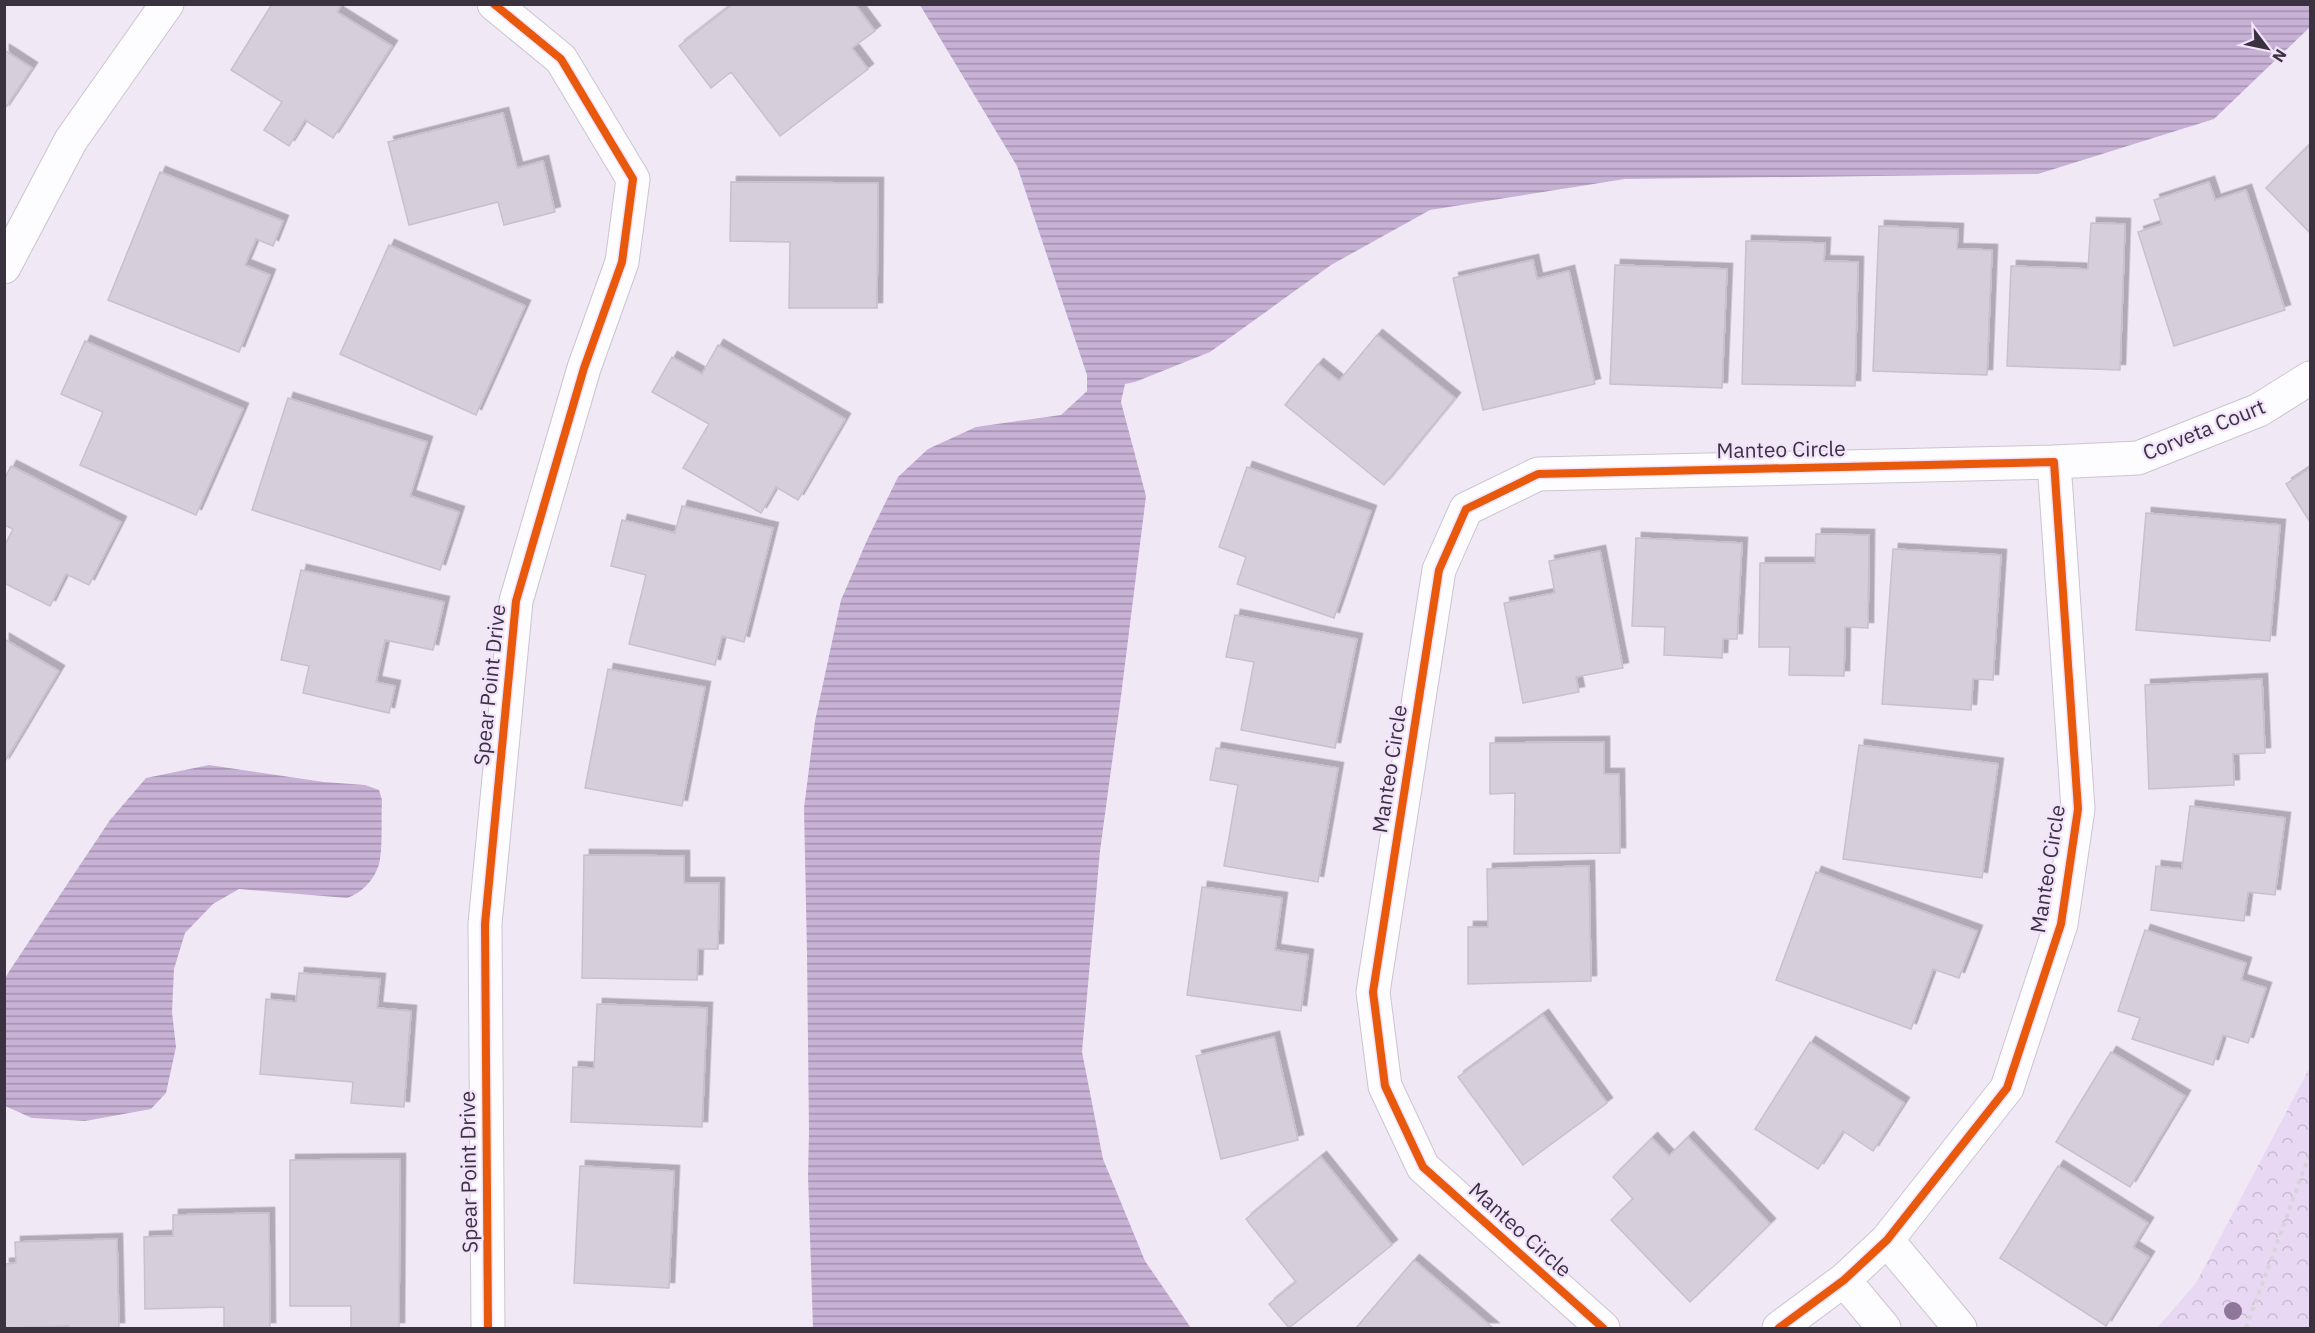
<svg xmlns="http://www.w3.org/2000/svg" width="2315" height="1333" viewBox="0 0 2315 1333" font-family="'IBM Plex Sans',sans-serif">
	<defs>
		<pattern id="park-crowns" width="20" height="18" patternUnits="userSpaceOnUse" patternTransform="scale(1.5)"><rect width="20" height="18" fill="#e9d8f4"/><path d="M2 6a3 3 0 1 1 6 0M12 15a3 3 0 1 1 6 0" fill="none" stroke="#c9bad2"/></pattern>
		<pattern id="water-rules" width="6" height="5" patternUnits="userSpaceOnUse" patternTransform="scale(1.5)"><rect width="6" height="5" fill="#c7b1d4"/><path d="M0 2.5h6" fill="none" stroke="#a391ad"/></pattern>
		<filter id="shadow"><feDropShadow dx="5.5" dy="-5.5" stdDeviation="0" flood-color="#0004"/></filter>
	</defs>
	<rect width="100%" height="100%" fill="#f1e8f6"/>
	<path fill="url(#park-crowns)" d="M 2310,1067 L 2310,1328 L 2157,1328 L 2196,1283 Z"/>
	<path fill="url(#water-rules)" d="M 920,5 L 2310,4 L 2309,28 L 2214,119 L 2038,174 L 1625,179 L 1430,210 L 1331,265 L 1210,352 L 1135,382 L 1125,384 L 1121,402 L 1146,496 L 1121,696 L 1100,851 L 1082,1052 L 1103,1159 L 1145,1261 L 1191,1328 L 813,1328 L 808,1176 L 809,1133 L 807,954 L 804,808 L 815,721 L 841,600 L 868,538 L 898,477 L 928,449 L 976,427 L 1061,415 L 1087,391 L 1087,375 L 1017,166 Z
		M 209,765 L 324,782 L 365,785 L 379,790 L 382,800 C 381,816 383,850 379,864 C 375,879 362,893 347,898 L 239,889 L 213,904 L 185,933 L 174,969 L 172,1012 L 176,1047 L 166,1093 L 151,1109 L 85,1121 L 32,1118 L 5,1106 L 4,980 L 10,970 L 110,820 L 146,778 Z"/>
	<path fill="#d6ceda" stroke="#c8c0cd" stroke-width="1.5" filter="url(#shadow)" d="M 272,4 L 342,4 L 337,12 L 392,46 L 333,138 L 305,120 L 289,146 L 264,130 L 282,102 L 231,70 Z
		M 733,4 L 855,4 L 875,31 L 852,48 L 868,69 L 780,136 L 731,72 L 711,88 L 679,46 Z
		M 4,50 L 32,68 L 4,110 Z
		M 503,113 L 517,168 L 543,161 L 555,212 L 504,225 L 498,202 L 409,225 L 388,142 Z
		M 2310,144 L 2310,233 L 2266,188 Z
		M 160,172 L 283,221 L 273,246 L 256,239 L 245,265 L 270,275 L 239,352 L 108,300 Z
		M 731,182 L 878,183 L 877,308 L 789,308 L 790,242 L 730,241 Z
		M 2209,182 L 2215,200 L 2246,190 L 2285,310 L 2174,346 L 2138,232 L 2162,224 L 2154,200 Z
		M 2091,223 L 2125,224 L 2120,370 L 2007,366 L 2011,266 L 2088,269 Z
		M 1879,226 L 1958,229 L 1957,249 L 1992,250 L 1987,375 L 1873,371 Z
		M 1746,241 L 1825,243 L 1824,261 L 1858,262 L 1855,386 L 1742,384 Z
		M 389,245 L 525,306 L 476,415 L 340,354 Z
		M 1533,260 L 1537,279 L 1569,271 L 1595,384 L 1483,410 L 1453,278 Z
		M 1615,265 L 1727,269 L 1722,388 L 1610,384 Z
		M 1377,335 L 1455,398 L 1384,485 L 1285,405 L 1318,364 L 1339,381 Z
		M 85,341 L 243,409 L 196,515 L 80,465 L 103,412 L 61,394 Z
		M 718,345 L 845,419 L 798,500 L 776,487 L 761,513 L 683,468 L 709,424 L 652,392 L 672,357 L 702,374 Z
		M 288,398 L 427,442 L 410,496 L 459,512 L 440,570 L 252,510 Z
		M 11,466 L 121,522 L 89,585 L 66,574 L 50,606 L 4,583 L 4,547 L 13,529 L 4,525 L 4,480 Z
		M 1247,467 L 1371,511 L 1334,618 L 1237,584 L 1246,557 L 1219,547 Z
		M 2310,468 L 2310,522 L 2286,484 Z
		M 682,506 L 773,528 L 744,642 L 722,636 L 715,665 L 629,644 L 646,575 L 611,566 L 622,520 L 675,533 Z
		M 2146,513 L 2280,525 L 2270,641 L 2136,630 Z
		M 1816,534 L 1869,535 L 1868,628 L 1845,627 L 1844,676 L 1789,675 L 1790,647 L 1759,647 L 1760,563 L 1815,563 Z
		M 1636,538 L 1742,543 L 1737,639 L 1723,639 L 1722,658 L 1664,655 L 1665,627 L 1632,626 Z
		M 1893,549 L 2001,555 L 1993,680 L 1973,679 L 1971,710 L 1882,704 Z
		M 1600,551 L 1623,668 L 1576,677 L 1579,692 L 1523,703 L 1504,603 L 1555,593 L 1549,561 Z
		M 301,570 L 444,602 L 433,650 L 385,640 L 376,682 L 395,686 L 389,713 L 303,693 L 309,666 L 281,660 Z
		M 1235,615 L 1357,639 L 1335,748 L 1241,730 L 1254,662 L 1226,657 Z
		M 4,639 L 59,671 L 4,763 Z
		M 608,669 L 705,687 L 682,806 L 585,788 Z
		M 2262,679 L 2265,753 L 2233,754 L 2234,785 L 2149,789 L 2145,685 Z
		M 1604,742 L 1604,774 L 1619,774 L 1620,853 L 1514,854 L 1515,793 L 1490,794 L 1490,743 Z
		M 1859,745 L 1998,764 L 1982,878 L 1843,859 Z
		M 1216,748 L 1338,768 L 1318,882 L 1224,866 L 1238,785 L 1210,780 Z
		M 2190,806 L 2285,818 L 2275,895 L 2248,892 L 2244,921 L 2151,910 L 2156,866 L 2182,869 Z
		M 584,855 L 684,856 L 684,883 L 719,883 L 718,949 L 698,949 L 697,980 L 582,978 Z
		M 1589,866 L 1591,981 L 1468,984 L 1468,927 L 1488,927 L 1487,869 Z
		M 1816,872 L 1977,931 L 1959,978 L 1933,969 L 1911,1029 L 1776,980 Z
		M 1202,887 L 1282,898 L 1275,950 L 1308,955 L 1301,1011 L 1187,995 Z
		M 2145,930 L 2246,963 L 2241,980 L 2266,988 L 2248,1043 L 2223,1035 L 2213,1065 L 2132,1039 L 2140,1018 L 2118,1011 Z
		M 299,973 L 380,979 L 377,1008 L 411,1011 L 404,1107 L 351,1103 L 353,1082 L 260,1074 L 266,999 L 296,1002 Z
		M 597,1004 L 707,1008 L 702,1127 L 571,1122 L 573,1067 L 594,1068 Z
		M 1543,1015 L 1607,1103 L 1523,1165 L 1458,1077 Z
		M 1274,1037 L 1298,1140 L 1221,1159 L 1196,1056 Z
		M 1810,1042 L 1904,1103 L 1873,1151 L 1843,1131 L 1818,1169 L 1755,1129 Z
		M 2111,1052 L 2185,1096 L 2130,1187 L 2056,1142 Z
		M 1688,1137 L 1770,1224 L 1690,1302 L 1611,1220 L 1633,1199 L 1613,1177 L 1652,1138 L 1669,1156 Z
		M 1321,1157 L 1392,1245 L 1289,1328 L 1269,1304 L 1296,1282 L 1246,1219 Z
		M 400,1159 L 399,1328 L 351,1328 L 351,1306 L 290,1306 L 290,1160 Z
		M 580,1166 L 674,1171 L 669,1288 L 574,1283 Z
		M 2058,1166 L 2148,1223 L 2133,1247 L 2149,1257 L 2106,1326 L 2000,1258 Z
		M 269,1213 L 270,1328 L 224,1328 L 224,1307 L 145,1309 L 144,1237 L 173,1236 L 173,1215 Z
		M 117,1239 L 119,1328 L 69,1328 L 69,1326 L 4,1328 L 4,1264 L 16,1263 L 15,1242 Z
		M 1414,1260 L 1493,1328 L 1356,1328 Z"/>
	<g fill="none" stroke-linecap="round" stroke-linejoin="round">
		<g stroke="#ccc4d1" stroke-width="35">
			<path id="minor" d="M 4,267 L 71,140 L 167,4
				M 2054,462 L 2138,458 L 2259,410 L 2310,378
				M 1887,1240 L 1960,1328
				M 1844,1280 L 1884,1328
				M 488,1328 L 485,924 L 516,601 L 584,368 L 622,262 L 633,179 L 561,59 L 494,4
				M 1603,1328 L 1423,1167 L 1385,1086 L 1373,992 L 1439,570 L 1466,509 L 1538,474 L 2054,462 L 2078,809 L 2061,924 L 2007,1088 L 1887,1240 L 1844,1280 L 1779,1328"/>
		</g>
		<path stroke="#d8d5d9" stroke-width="4" stroke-dasharray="4.5 4.5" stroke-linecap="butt" d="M 2246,1328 L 2310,1153"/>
		<use href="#minor" stroke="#fdfcfe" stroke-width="33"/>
		<g stroke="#f2e2fc" stroke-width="11">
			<path id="cycleway" d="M 488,1328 L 485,924 L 516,601 L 584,368 L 622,262 L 633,179 L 561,59 L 494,4
				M 1603,1328 L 1423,1167 L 1385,1086 L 1373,992 L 1439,570 L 1466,509 L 1538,474 L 2054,462 L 2078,809 L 2061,924 L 2007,1088 L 1887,1240 L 1844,1280 L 1779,1328"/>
		</g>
		<use href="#cycleway" stroke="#e8590c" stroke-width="8"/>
	</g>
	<circle fill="#8f779b" cx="2233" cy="1311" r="9"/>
	<g text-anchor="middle" stroke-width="4.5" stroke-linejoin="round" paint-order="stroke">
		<g font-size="21" fill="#3a323f" stroke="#f2e2fc">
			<text transform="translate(2204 430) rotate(-22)" y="7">Corveta Court</text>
			<text transform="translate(1781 450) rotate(-1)" y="7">Manteo Circle</text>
			<text transform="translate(490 685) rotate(-84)" y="7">Spear Point Drive</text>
			<text transform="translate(1390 769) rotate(-81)" y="7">Manteo Circle</text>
			<text transform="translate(2048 869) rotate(-81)" y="7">Manteo Circle</text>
			<text transform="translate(469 1172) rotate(-91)" y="7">Spear Point Drive</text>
			<text transform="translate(1520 1230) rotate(42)" y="7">Manteo Circle</text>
		</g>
	</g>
	<rect width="2315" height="1333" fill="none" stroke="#3a323f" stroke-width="12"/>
	<g transform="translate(2267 48) rotate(122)" stroke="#f2e2fc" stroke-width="4.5" paint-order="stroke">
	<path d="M0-4.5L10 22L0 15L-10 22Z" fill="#3a323f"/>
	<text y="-9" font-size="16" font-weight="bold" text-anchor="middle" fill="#3a323f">N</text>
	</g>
</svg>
